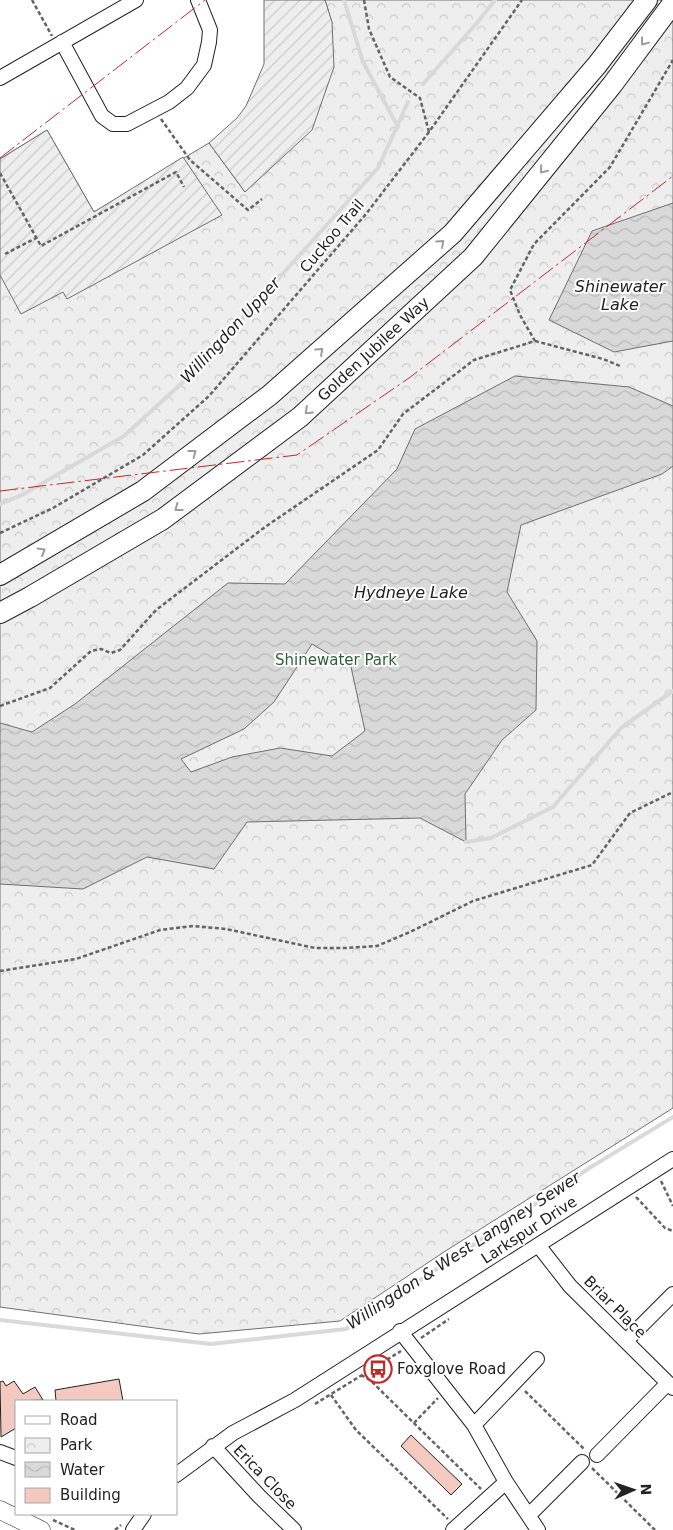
<svg xmlns="http://www.w3.org/2000/svg" width="673" height="1530" viewBox="0 0 673 1530" font-family="'DejaVu Sans',sans-serif">
	<defs>
		<pattern id="park-crowns" width="20" height="18" patternUnits="userSpaceOnUse" patternTransform="scale(1.25)"><rect width="20" height="18" fill="#eee"/><path d="M2 6a3 3 0 1 1 6 0M12 15a3 3 0 1 1 6 0" fill="none" stroke="#ccc"/></pattern>
		<pattern id="garden-furrows" width="10" height="10" patternUnits="userSpaceOnUse" patternTransform="scale(1.25)"><rect width="10" height="10" fill="#eee"/><path d="M-1 1l2-2M0 10L10 0M9 11l2-2" fill="none" stroke="#ccc"/></pattern>
		<pattern id="water-waves" width="16" height="10" patternUnits="userSpaceOnUse" patternTransform="scale(1.25)"><rect width="16" height="10" fill="#d9d9d9"/><path d="M0 5q4-4 8 0t8 0" fill="none" stroke="#bababa"/></pattern>
	</defs>
	<rect width="100%" height="100%" fill="#fff"/>
	<path fill="url(#park-crowns)" stroke="#6f6f6f" d="M 325,0 L 673,0 L 673,1108 L 447,1250 L 340,1321 L 199,1334 L 0,1307 L 0,159 L 47,130 L 94,212 L 209,143 L 245,192 L 332,23 Z"/>
	<path fill="url(#garden-furrows)" stroke="#6f6f6f" d="M 264,0 L 325,0 L 332,22 L 334,67 L 312,130 L 245,192 L 209,143 L 237,118 L 246,106 L 264,64 Z
		M 47,130 L 94,212 L 183,157 L 222,215 L 67,299 L 63,292 L 21,314 L 0,275 L 0,159 Z"/>
	<path fill="url(#water-waves)" stroke="#6f6f6f" fill-rule="evenodd" d="M 673,203 L 673,341 L 614,352 L 549,320 L 592,231 Z
		M 515,376 L 629,387 L 673,406 L 673,466 L 662,474 L 521,525 L 507,592 L 537,641 L 536,710 L 502,740 L 465,794 L 466,842 L 420,818 L 247,822 L 214,869 L 147,857 L 83,889 L 0,884 L 0,723 L 32,732 L 75,704 L 228,583 L 285,584 L 397,469 L 415,429 ZM 312,644 L 351,667 L 365,731 L 332,756 L 280,748 L 232,757 L 191,772 L 181,759 L 244,729 L 274,702 Z"/>
	<g fill="none" stroke-linecap="round" stroke-linejoin="round">
		<path stroke="#d9d9d9" stroke-width="4" d="M 344,0 L 363,62 L 398,127
			M 423,84 L 477,23 L 495,0
			M 0,504 L 22,495 L 124,436 L 195,371 L 378,168 L 408,102
			M 466,842 L 491,838 L 553,807 L 621,728 L 673,691
			M 0,1320 L 211,1344 L 346,1329 L 591,1167 L 673,1117"/>
	</g>
	<path fill="#f3c9c0" stroke="#222" d="M 119,1379 L 123,1401 L 56,1401 L 55,1390 Z
		M 3,1381 L 6,1386 L 14,1381 L 23,1394 L 35,1387 L 43,1400 L 16,1401 L 16,1428 L 1,1437 L 0,1382 Z
		M 411,1435 L 462,1484 L 451,1495 L 401,1446 Z"/>
	<g fill="none" stroke-linecap="round" stroke-linejoin="round">
		<g stroke="#222" stroke-width="16">
			<path id="minor" d="M 62,42 L 102,116 L 113,124 L 127,124 L 169,102 L 187,88 L 204,65 L 209,42 L 210,30 L 198,0
				M 0,78 L 136,0
				M 538,1245 L 570,1286 L 673,1388
				M 400,1331 L 474,1425 L 506,1482 L 538,1530
				M 626,1341 L 673,1294
				M 474,1425 L 537,1359
				M 213,1446 L 259,1496 L 294,1530
				M 0,1452 L 16,1458
				M 597,1455 L 668,1383
				M 176,1475 L 233,1433 L 295,1400 L 673,1159
				M 529,1515 L 582,1462
				M 133,1530 L 144,1514
				M 453,1530 L 506,1482"/>
		</g>
		<g stroke="#222" stroke-width="19">
			<path id="major" d="M 0,1510 L 41,1530"/>
		</g>
		<g stroke="#222" stroke-width="22">
			<g id="highway">
				<path d="M 0,575 L 143,491 L 270,395 L 453,233 L 597,65 L 647,0"/>
				<path id="s1" d="M 0,613 L 30,597 L 163,519 L 300,417 L 473,257 L 612,85 L 673,3"/>
			</g>
		</g>
		<path stroke="#646464" stroke-width="2.5" stroke-dasharray="4 2.5" stroke-linecap="butt" d="M 32,0 L 52,36
			M 364,0 L 369,29 L 390,77 L 420,98 L 429,132
			M 161,119 L 190,160 L 248,210 L 262,199
			M 0,173 L 41,246 L 176,172 L 184,187
			M 5,254 L 36,238
			M 535,341 L 603,359 L 620,366
			M 0,533 L 53,508 L 143,455 L 209,396 L 366,214 L 429,132 L 522,0
			M 0,706 L 50,688 L 91,651 L 101,649 L 111,653 L 120,650 L 156,610 L 265,527 L 378,450 L 403,414 L 474,360 L 535,341 L 520,315 L 510,290 L 534,244 L 610,167 L 673,60
			M 0,971 L 76,959 L 160,930 L 193,926 L 226,929 L 315,948 L 346,948 L 377,946 L 410,932 L 473,901 L 592,865 L 630,813 L 673,792
			M 661,1181 L 673,1206
			M 636,1197 L 665,1228 L 673,1231
			M 421,1338 L 449,1319
			M 361,1375 L 370,1380 L 481,1489
			M 525,1391 L 585,1450
			M 331,1395 L 356,1430 L 448,1519
			M 315,1404 L 401,1351
			M 414,1423 L 438,1398
			M 592,1468 L 655,1530
			M 53,1520 L 75,1530
			M 115,1530 L 121,1525"/>
		<use href="#minor" stroke="#fff" stroke-width="14"/>
		<use href="#major" stroke="#fff" stroke-width="18"/>
		<use href="#highway" stroke="#fff" stroke-width="20"/>
		<path stroke="#c62828" stroke-width="1" stroke-dasharray="18 4 2.5 4" stroke-linecap="butt" d="M 0,158 L 205,0
			M 0,491 L 297,455 L 409,378 L 673,176"/>
	</g>
	<defs><path id="oneway-chevron" d="M-2-3.5L2.5 0L-2 3.5" fill="none" stroke-width="1.6" stroke-linecap="round" stroke-linejoin="round" transform="scale(1.25)"/></defs>
	<g stroke="#9c9c9c">
		<use href="#oneway-chevron" transform="translate(644 42) rotate(127)"/>
		<use href="#oneway-chevron" transform="translate(543 170) rotate(129)"/>
		<use href="#oneway-chevron" transform="translate(441 243) rotate(-42)"/>
		<use href="#oneway-chevron" transform="translate(320 351) rotate(-42)"/>
		<use href="#oneway-chevron" transform="translate(308 411) rotate(137)"/>
		<use href="#oneway-chevron" transform="translate(193 453) rotate(-37)"/>
		<use href="#oneway-chevron" transform="translate(178 508) rotate(143)"/>
		<use href="#oneway-chevron" transform="translate(42 551) rotate(-31)"/>
	</g>
	<defs>
		<g id="bus-ring" transform="scale(1.4375)"><circle r="9.5" fill="#fff" stroke="#c62828" stroke-width="1.5"/><path d="M-5-6H5V4H4V6H2V4H-2V6H-4V4H-5ZM-3.5-4V0h7V-4ZM-3.5 1.2v1.5H-2V1.2ZM2 1.2v1.5H3.5V1.2Z" fill="#c62828"/></g>
	</defs>
	<g fill-rule="evenodd">
		<use href="#bus-ring" x="378" y="1369"/>
	</g>
	<g text-anchor="middle" stroke-width="4" stroke-linejoin="round" paint-order="stroke">
		<g font-size="15" fill="#222" stroke="#fff">
			<text transform="translate(332 236) rotate(-50)" y="5">Cuckoo Trail</text>
			<text dy="5" stroke="none"><textPath href="#s1" startOffset="459">Golden Jubilee Way</textPath></text>
			<text transform="translate(529 1230) rotate(-33)" y="5">Larkspur Drive</text>
			<text transform="translate(615 1307) rotate(45)" y="5">Briar Place</text>
			<text transform="translate(265 1477) rotate(46)" y="5">Erica Close</text>
		</g>
		<g font-size="15" fill="#2f5e38" stroke="#fff">
			<text x="336" y="665">Shinewater Park</text>
		</g>
		<g font-size="15" fill="#222" stroke="#fff" text-anchor="start">
			<text x="397" y="1374">Foxglove Road</text>
		</g>
		<g font-size="16" font-style="italic" fill="#222" stroke="#fff">
			<text x="620" y="292">Shinewater<tspan x="620" dy="18">Lake</tspan></text>
			<text transform="translate(230 330) rotate(-47)" y="6">Willingdon Upper</text>
			<text x="411" y="598">Hydneye Lake</text>
			<text transform="translate(463 1250) rotate(-33)" y="6">Willingdon &amp; West Langney Sewer</text>
		</g>
	</g>
	<rect x="15" y="1400" width="162" height="115" fill="#ffffff" stroke="#a7a7a7"/>
	<rect x="25" y="1416" width="25" height="8" fill="#ffffff" stroke="#a7a7a7"/>
	<text x="60" y="1425" font-size="15" fill="#222222">Road</text>
	<rect x="25" y="1438" width="25" height="15" fill="url(#park-crowns)" stroke="#a7a7a7"/>
	<text x="60" y="1450" font-size="15" fill="#222222">Park</text>
	<rect x="25" y="1462" width="25" height="15" fill="url(#water-waves)" stroke="#a7a7a7"/>
	<text x="60" y="1475" font-size="15" fill="#222222">Water</text>
	<rect x="25" y="1488" width="25" height="15" fill="#f3c9c0" stroke="#a7a7a7"/>
	<text x="60" y="1500" font-size="15" fill="#222222">Building</text>
	<g transform="translate(633 1490) rotate(88)" stroke="#ffffff" stroke-width="4" paint-order="stroke">
	<path d="M0-4L9 19L0 12L-9 19Z" fill="#222222"/>
	<text y="-8" font-size="14" font-weight="bold" text-anchor="middle" fill="#222222">N</text>
	</g>
</svg>
